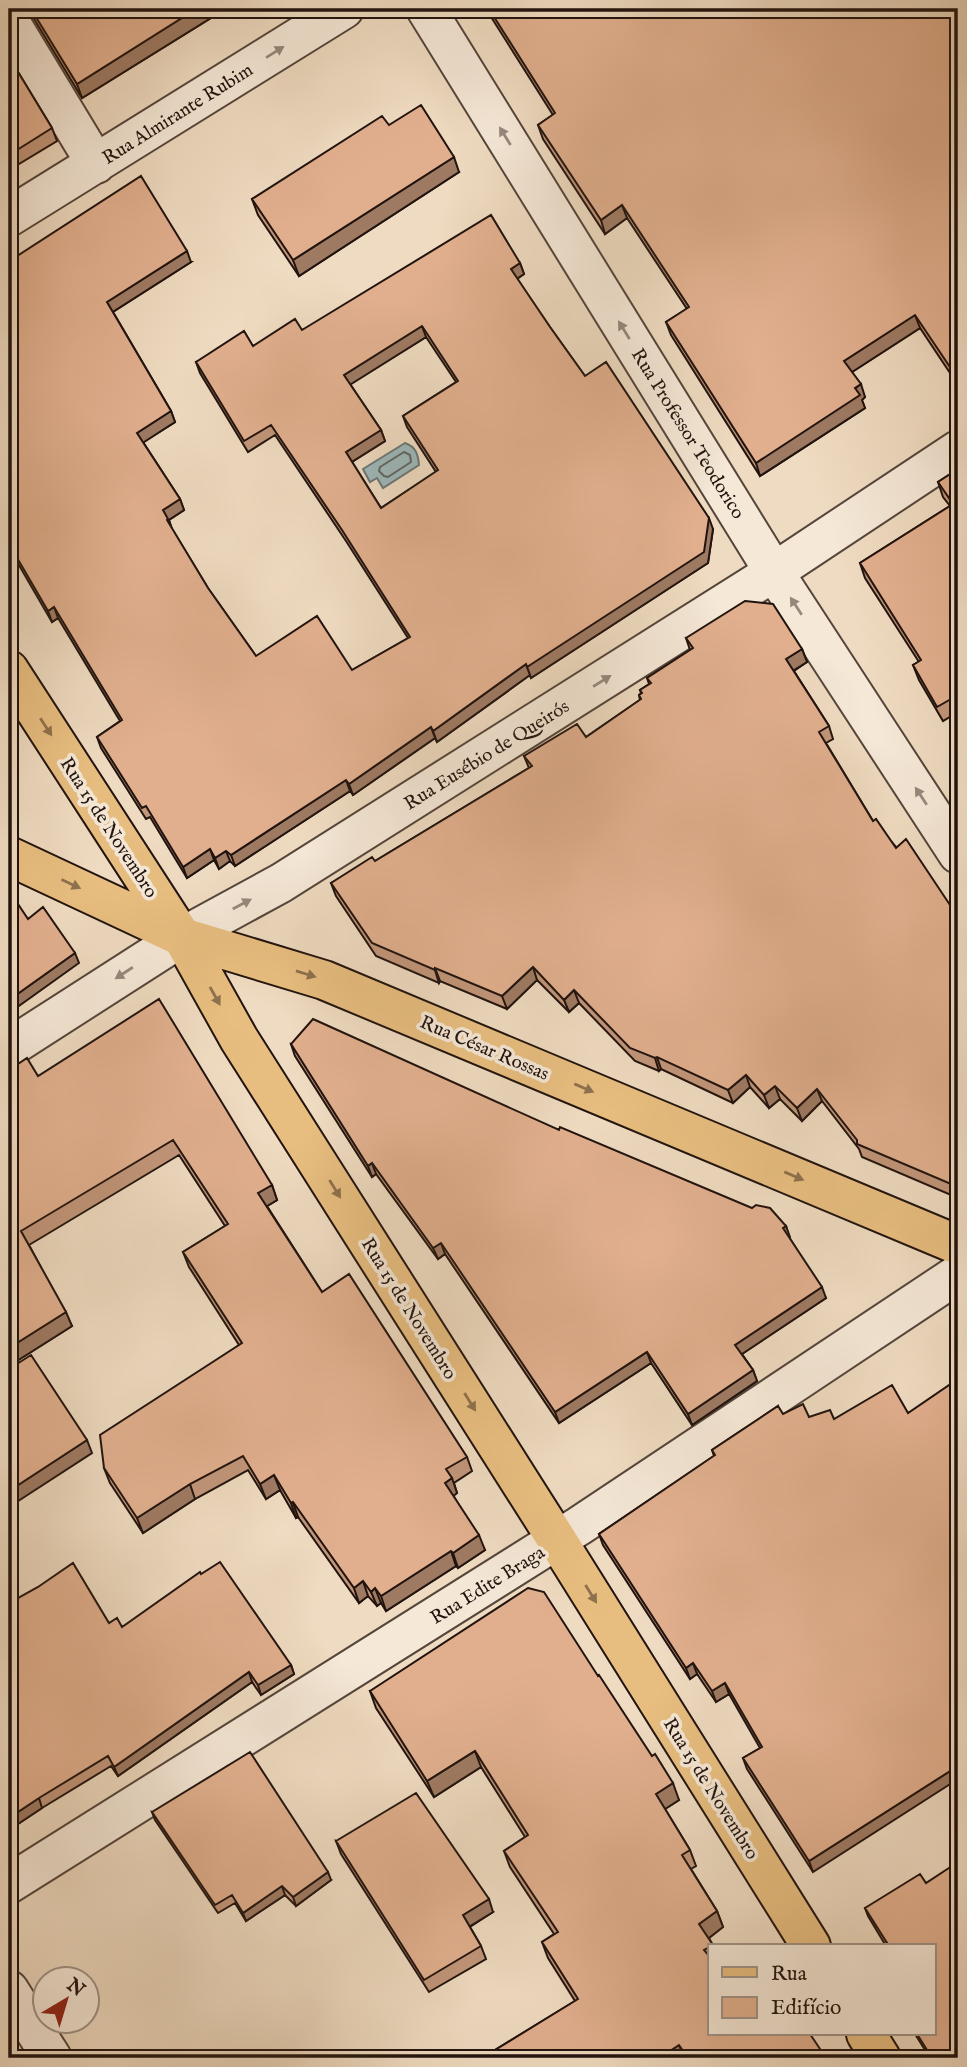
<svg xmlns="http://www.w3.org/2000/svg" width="967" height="2067" viewBox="0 0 967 2067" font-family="'IM FELL English',serif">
	<rect width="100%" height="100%" fill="#efdbc1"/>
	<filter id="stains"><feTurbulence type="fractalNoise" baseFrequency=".00286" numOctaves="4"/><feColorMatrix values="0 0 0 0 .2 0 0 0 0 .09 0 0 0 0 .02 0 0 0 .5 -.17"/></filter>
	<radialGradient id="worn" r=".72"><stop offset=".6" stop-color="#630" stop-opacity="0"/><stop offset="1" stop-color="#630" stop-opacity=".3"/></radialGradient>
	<path fill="#9db9bc" stroke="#6b7776" stroke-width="2" d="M 405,443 C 416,447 418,454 419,465 L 383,488 L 377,478 L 370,482 L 363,469 Z"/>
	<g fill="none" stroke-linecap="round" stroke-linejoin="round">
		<path stroke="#5f6665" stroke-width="2" d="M 404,452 L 410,455 L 411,462 L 388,477 L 384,476 L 379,471 L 380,467 Z"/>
		<g stroke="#54453b" stroke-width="42">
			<path id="minor" d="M 426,9 L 774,572 L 958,854
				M 9,20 L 96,164
				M 9,217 L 344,9
				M 9,1048 L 182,937 L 281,883 L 774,572 L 958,450
				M 9,1884 L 579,1526 L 958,1274
				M 9,1990 L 52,2058"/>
		</g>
		<g stroke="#21130e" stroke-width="42">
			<path id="major" d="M 9,670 L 182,937 L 239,1039 L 557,1540 L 811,1946
				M 9,856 L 182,937 L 324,980 L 958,1245
				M 866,2034 L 881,2058"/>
		</g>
		<use href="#minor" stroke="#f5e8d7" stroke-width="38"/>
		<use href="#major" stroke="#e8be80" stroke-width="38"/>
	</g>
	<path fill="#c2967a" stroke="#21130e" stroke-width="2" fill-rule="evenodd" d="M 28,9 L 211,9 L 214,16 L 82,98 Z
		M 486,9 L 958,9 L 958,385 L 920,328 L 852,372 L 865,397 L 862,400 L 865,408 L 760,476 L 671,335 L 666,322 L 687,309 L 627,218 L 605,234 L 543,139 L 538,125 L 553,115 Z
		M 9,57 L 52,128 L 57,141 L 9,170 Z
		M 389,125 L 459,172 L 299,276 L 258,215 L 252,199 Z
		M 9,250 L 14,258 L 191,262 L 113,312 L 171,411 L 175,422 L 143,442 L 180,499 L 184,510 L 169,520 L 172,529 L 208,588 L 256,656 L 352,670 L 408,638 L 346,541 L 275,435 L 248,452 L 200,373 L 196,362 L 253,346 L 302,330 L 520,263 L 524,274 L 517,279 L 550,327 L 585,376 L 713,529 L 708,563 L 531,678 L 530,675 L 437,742 L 435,738 L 353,795 L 350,791 L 235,866 L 230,861 L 219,869 L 214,860 L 187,878 L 150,817 L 146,819 L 101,748 L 97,737 L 120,721 L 58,618 L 52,622 L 9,548 ZM 426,337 L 456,382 L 403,416 L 407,427 L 436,472 L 381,508 L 352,462 L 385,441 L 381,430 L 350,384 Z
		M 958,469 L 958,712 L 943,721 L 919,680 L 913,665 L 919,662 L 865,578 L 860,563 L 950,506 L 943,497 L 938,482 Z
		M 686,638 L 802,649 L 807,662 L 794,671 L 829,726 L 833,739 L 826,743 L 873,821 L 958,917 L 958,1198 L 862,1157 L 859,1149 L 822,1101 L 802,1121 L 780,1099 L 769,1108 L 750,1087 L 733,1103 L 661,1069 L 659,1071 L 635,1061 L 579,1003 L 569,1012 L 537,980 L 507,1009 L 440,981 L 439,983 L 376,956 L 336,896 L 331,883 L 375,861 L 529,768 L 524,756 L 586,737 L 640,700 L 639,695 L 641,693 L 640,690 L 649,684 L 647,678 L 690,650 Z
		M 291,1044 L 559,1130 L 786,1226 L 789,1237 L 826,1298 L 742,1354 L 753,1370 L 757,1381 L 692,1425 L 651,1363 L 559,1423 L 445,1254 L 438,1259 L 376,1174 L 372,1177 L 295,1056 Z
		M 9,1070 L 38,1076 L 272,1185 L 277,1200 L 267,1206 L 322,1292 L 467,1457 L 472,1471 L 454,1483 L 457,1493 L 453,1495 L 485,1550 L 458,1568 L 456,1566 L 386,1611 L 381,1603 L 377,1606 L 368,1596 L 359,1603 L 298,1517 L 296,1518 L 280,1490 L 266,1499 L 248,1470 L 195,1499 L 143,1533 L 110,1483 L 104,1468 L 239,1345 L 189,1267 L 183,1252 L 225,1226 L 179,1155 L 29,1245 L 72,1326 L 9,1366 Z
		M 778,1406 L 813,1872 L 747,1769 L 743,1758 L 760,1748 L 729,1694 L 716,1702 L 697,1674 L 690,1679 L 603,1545 L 599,1534 L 714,1456 L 712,1450 Z
		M 9,1603 L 109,1623 L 291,1665 L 294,1674 L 261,1695 L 252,1682 L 118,1776 L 111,1766 L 42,1808 L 9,1830 Z
		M 598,1676 L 679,1800 L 665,1809 L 690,1850 L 696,1866 L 691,1869 L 717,1911 L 723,1927 L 709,1938 L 713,1946 L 710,1946 L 710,2034 L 826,2058 L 482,2058 L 575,2001 L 548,1958 L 542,1942 L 554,1934 L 510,1867 L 504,1851 L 525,1837 L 481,1767 L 434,1797 L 376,1708 L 370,1691 Z
		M 152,1812 L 331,1880 L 296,1906 L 285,1895 L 246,1921 L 235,1903 L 218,1913 L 155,1820 Z
		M 336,1841 L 493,1912 L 470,1927 L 481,1946 L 486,1959 L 429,1992 L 341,1854 Z
		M 926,1883 L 958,2058 L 930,2058 L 915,2034 L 934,2034 L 934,1946 L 886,1946 L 868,1916 L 865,1908 Z"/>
	<path fill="#9e7a63" stroke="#21130e" stroke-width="2" d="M 196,9 L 211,9 L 214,16 L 82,98 L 77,84 Z
		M 454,157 L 459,172 L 299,276 L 293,260 Z
		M 622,205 L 627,218 L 605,234 L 601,220 Z
		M 187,251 L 191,262 L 111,313 L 107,302 Z
		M 520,263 L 524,274 L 515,280 L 511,269 Z
		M 915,315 L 920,328 L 849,374 L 844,361 Z
		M 422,326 L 426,337 L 348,386 L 344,375 Z
		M 861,384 L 865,397 L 862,400 L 865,408 L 760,476 L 756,463 Z
		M 171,411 L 175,422 L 141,444 L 137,433 Z
		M 381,430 L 385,441 L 350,463 L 346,452 Z
		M 180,499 L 184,510 L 169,520 L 172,530 L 171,531 L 163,510 Z
		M 709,518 L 713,529 L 708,563 L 531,678 L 527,667 Z
		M 54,607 L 58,618 L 52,622 L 48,611 Z
		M 802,649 L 807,662 L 791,672 L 786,659 Z
		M 526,664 L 530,675 L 437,742 L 433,731 Z
		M 431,727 L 435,738 L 353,795 L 349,784 Z
		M 346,780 L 350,791 L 235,866 L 231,855 Z
		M 210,849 L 214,860 L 187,878 L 183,867 Z
		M 226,851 L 230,861 L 219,869 L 215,858 Z
		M 75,953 L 79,963 L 9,1013 L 9,1000 Z
		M 533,967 L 537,980 L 507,1009 L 502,996 Z
		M 435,968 L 440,981 L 439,983 L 435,970 Z
		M 574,990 L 579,1003 L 569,1012 L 564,1000 Z
		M 657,1057 L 661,1069 L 659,1071 L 655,1058 Z
		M 746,1075 L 750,1087 L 733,1103 L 728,1090 Z
		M 775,1086 L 780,1099 L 769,1108 L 764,1095 Z
		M 817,1089 L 822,1101 L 802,1121 L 797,1108 Z
		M 372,1163 L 376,1174 L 372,1177 L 368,1166 Z
		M 272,1185 L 277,1200 L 264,1208 L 258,1193 Z
		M 786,1226 L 790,1237 L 787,1239 L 783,1228 Z
		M 441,1243 L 445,1254 L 438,1259 L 433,1248 Z
		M 822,1287 L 826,1298 L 739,1356 L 735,1345 Z
		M 66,1312 L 72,1326 L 9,1366 L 9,1348 Z
		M 647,1352 L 651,1363 L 559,1423 L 555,1412 Z
		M 753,1370 L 757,1381 L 692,1425 L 688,1414 Z
		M 87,1440 L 92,1453 L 9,1507 L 9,1491 Z
		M 274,1475 L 280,1490 L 266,1499 L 260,1484 Z
		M 452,1478 L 457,1493 L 451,1498 L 445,1483 Z
		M 190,1484 L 195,1499 L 143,1533 L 137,1518 Z
		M 293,1502 L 298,1517 L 296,1518 L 291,1503 Z
		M 479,1535 L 485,1550 L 458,1568 L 453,1553 Z
		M 451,1551 L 456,1566 L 386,1611 L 381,1596 Z
		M 363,1581 L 368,1596 L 359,1603 L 354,1588 Z
		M 375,1588 L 381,1603 L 377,1606 L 371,1592 Z
		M 693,1663 L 697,1674 L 690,1679 L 686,1668 Z
		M 291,1665 L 294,1674 L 261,1695 L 258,1685 Z
		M 249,1672 L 252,1682 L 118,1776 L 114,1767 Z
		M 725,1683 L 729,1694 L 716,1702 L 712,1691 Z
		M 475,1751 L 481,1767 L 434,1797 L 427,1781 Z
		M 958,1766 L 958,1779 L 813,1872 L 809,1861 Z
		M 673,1783 L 679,1800 L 662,1811 L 656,1794 Z
		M 39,1798 L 42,1808 L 9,1830 L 9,1818 Z
		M 328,1872 L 331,1880 L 296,1906 L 293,1897 Z
		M 282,1886 L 285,1895 L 246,1921 L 243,1913 Z
		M 489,1899 L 493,1912 L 467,1928 L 463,1915 Z
		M 717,1911 L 723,1927 L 705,1941 L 699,1924 Z
		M 679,2045 L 684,2058 L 659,2058 Z"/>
	<path fill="#e1af8e" stroke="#21130e" stroke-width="2" fill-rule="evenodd" d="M 31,9 L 196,9 L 77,84 Z
		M 489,9 L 958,9 L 958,379 L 915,315 L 844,361 L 861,384 L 855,388 L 860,395 L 756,463 L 666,322 L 689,307 L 622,205 L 601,220 L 538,125 L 555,113 Z
		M 9,57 L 52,128 L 9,155 Z
		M 421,105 L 454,157 L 293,260 L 252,199 L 382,116 L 389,125 Z
		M 141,176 L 187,251 L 107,302 L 171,411 L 137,433 L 180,499 L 163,510 L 168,519 L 167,520 L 208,588 L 256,656 L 317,616 L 352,670 L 410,637 L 342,530 L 271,425 L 244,441 L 196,362 L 244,331 L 253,346 L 295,319 L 302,330 L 491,215 L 520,263 L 511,269 L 550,327 L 585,376 L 606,362 L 709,518 L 704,552 L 527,667 L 526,664 L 433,731 L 431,727 L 349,784 L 346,780 L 231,855 L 226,851 L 215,858 L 210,849 L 183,867 L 146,806 L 142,808 L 97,737 L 122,720 L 54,607 L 48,611 L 9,544 L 9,250 L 14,258 ZM 422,326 L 458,381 L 403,416 L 438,470 L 381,508 L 346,452 L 381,430 L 344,375 Z
		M 958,469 L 958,695 L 937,707 L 913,665 L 921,660 L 860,563 L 953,504 L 938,482 Z
		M 745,601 L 773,604 L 802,649 L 786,659 L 829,726 L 819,732 L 873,821 L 876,819 L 896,848 L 906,839 L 958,917 L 958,1187 L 857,1144 L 857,1140 L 817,1089 L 797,1108 L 775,1086 L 764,1095 L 746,1075 L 728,1090 L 657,1057 L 655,1058 L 630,1048 L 574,990 L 564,1000 L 533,967 L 502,996 L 435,968 L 435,970 L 372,943 L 331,883 L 372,857 L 375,861 L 532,766 L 524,756 L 577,724 L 586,737 L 641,699 L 639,695 L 642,693 L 640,690 L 651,683 L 647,678 L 693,648 L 686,638 Z
		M 12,895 L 28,919 L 43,907 L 75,953 L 9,1000 L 9,897 Z
		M 159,999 L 272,1185 L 258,1193 L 322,1292 L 349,1274 L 467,1457 L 446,1469 L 452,1478 L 445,1483 L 479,1535 L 453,1553 L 451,1551 L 381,1596 L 375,1588 L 371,1592 L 363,1581 L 354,1588 L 293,1502 L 291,1503 L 274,1475 L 260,1484 L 243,1456 L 190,1484 L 137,1518 L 104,1468 L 100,1435 L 242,1343 L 183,1252 L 228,1224 L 173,1140 L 21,1231 L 66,1312 L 9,1348 L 9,1070 L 27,1058 L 38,1076 Z
		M 313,1019 L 559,1130 L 560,1127 L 752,1208 L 756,1205 L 770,1208 L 786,1226 L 783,1228 L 822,1287 L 735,1345 L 753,1370 L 688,1414 L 647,1352 L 555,1412 L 441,1243 L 433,1248 L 372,1163 L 368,1166 L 291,1044 Z
		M 31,1355 L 87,1440 L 9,1491 L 9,1369 Z
		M 958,1379 L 958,1766 L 809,1861 L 743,1758 L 762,1747 L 725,1683 L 712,1691 L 693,1663 L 686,1668 L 599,1534 L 715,1455 L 712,1450 L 778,1406 L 783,1414 L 803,1404 L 809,1417 L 830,1410 L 834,1419 L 892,1385 L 908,1413 Z
		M 220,1562 L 291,1665 L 258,1685 L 249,1672 L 114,1767 L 108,1756 L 39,1798 L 9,1818 L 9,1603 L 38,1587 L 73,1563 L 109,1623 L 117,1618 L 122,1627 L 200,1572 L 201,1574 Z
		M 528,1588 L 544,1592 L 598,1676 L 599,1675 L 652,1756 L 655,1754 L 673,1783 L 656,1794 L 690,1850 L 682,1855 L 717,1911 L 699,1924 L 713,1945 L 704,1950 L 710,1957 L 710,2034 L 810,2034 L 826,2058 L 688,2058 L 679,2045 L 659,2058 L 482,2058 L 578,1999 L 542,1942 L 558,1932 L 504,1851 L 528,1835 L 475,1751 L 427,1781 L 370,1691 Z
		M 250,1752 L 328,1872 L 293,1897 L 282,1886 L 243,1913 L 232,1895 L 215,1905 L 152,1812 Z
		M 416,1793 L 489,1899 L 463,1915 L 481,1946 L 424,1980 L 336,1841 Z
		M 958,1862 L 958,2058 L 932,2058 L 917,2034 L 934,2034 L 934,1946 L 889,1946 L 865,1908 L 920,1874 L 926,1883 Z
		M 9,2048 L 15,2058 L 9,2058 Z"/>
	<defs><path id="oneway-solid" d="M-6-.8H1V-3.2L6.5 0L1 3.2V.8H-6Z" transform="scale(1.75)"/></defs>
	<g fill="#96887d">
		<use href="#oneway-solid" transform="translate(275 52) rotate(-32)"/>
		<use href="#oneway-solid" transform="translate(505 136) rotate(-122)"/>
		<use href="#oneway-solid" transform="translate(624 330) rotate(-122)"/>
		<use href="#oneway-solid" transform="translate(796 606) rotate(-123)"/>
		<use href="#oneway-solid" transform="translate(602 681) rotate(-32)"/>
		<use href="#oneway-solid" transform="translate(921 796) rotate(-123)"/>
		<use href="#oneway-solid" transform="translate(242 904) rotate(-28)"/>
		<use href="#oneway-solid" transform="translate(124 973) rotate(147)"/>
	</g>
	<g fill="#8e714d">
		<use href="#oneway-solid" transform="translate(46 727) rotate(57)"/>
		<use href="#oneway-solid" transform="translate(71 884) rotate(25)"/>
		<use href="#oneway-solid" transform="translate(306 974) rotate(17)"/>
		<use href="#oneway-solid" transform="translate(215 996) rotate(61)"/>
		<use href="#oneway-solid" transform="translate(584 1088) rotate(23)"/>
		<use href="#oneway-solid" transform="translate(794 1176) rotate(23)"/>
		<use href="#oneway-solid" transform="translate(335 1189) rotate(58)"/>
		<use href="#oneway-solid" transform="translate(470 1402) rotate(58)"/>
		<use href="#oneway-solid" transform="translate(591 1594) rotate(58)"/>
	</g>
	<g text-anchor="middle" stroke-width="7" stroke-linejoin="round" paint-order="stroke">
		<g font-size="19" fill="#21130e" stroke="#f5e8d7">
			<text transform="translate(177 113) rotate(-32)" y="7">Rua Almirante Rubim</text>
			<text transform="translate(689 433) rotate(58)" y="7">Rua Professor Teodorico</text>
			<text transform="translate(486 754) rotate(-32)" y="7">Rua Eusébio de Queirós</text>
			<text transform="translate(110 827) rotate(57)" y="7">Rua 15 de Novembro</text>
			<text transform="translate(485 1047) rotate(23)" y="7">Rua César Rossas</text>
			<text transform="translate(410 1308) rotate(58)" y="7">Rua 15 de Novembro</text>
			<text transform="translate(487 1584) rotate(-32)" y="7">Rua Edite Braga</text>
			<text transform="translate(712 1788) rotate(58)" y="7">Rua 15 de Novembro</text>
		</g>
	</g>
	<rect width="967" height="2067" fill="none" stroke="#efdbc1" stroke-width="35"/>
	<rect x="10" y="10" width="946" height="2046" fill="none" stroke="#21130e" stroke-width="3.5"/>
	<rect x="18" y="18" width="932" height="2032" fill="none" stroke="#21130e" stroke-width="2"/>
	<rect x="708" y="1944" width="228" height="91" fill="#f5e8d7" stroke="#a09387" stroke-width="2"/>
	<rect x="722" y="1967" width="35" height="10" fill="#e8be80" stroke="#a09387" stroke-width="2"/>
	<text x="771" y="1980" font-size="21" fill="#21130e">Rua</text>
	<rect x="722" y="1997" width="35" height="21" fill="#e1af8e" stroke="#a09387" stroke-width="2"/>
	<text x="771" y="2014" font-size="21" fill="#21130e">Edifício</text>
	<g transform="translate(66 2000) rotate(38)"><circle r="33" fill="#f5e8d7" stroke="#a09387" stroke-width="2"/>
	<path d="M0-5L12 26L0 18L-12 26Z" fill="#8f2418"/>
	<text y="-10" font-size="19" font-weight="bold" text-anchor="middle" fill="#21130e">N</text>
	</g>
	<rect width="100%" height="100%" filter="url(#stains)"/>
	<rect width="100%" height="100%" fill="url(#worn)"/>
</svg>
